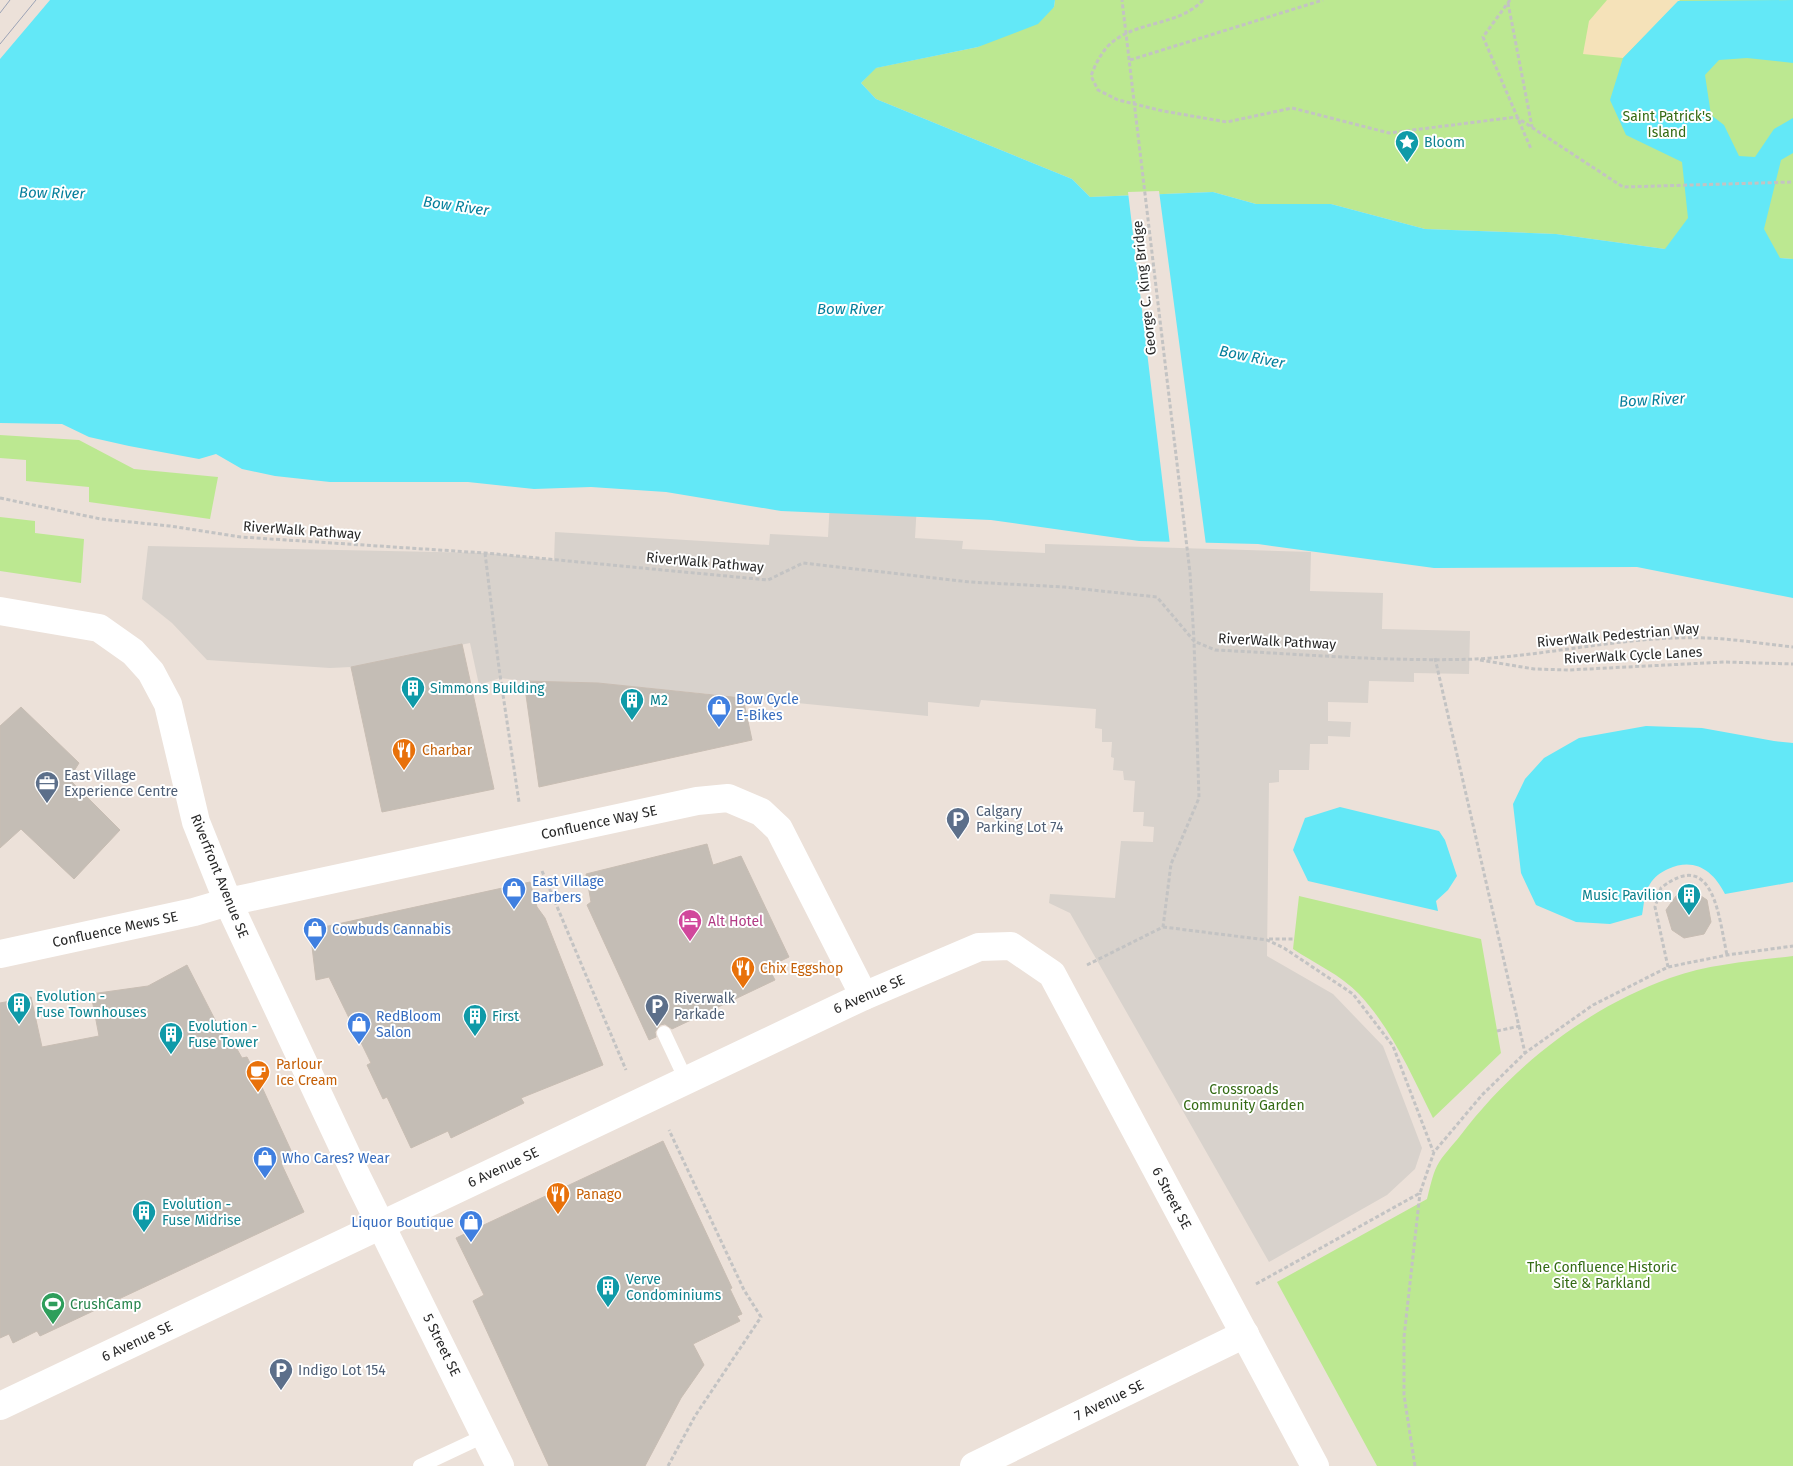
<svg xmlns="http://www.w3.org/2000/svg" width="1793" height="1466" viewBox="0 0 1793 1466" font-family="'Fira Sans',sans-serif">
	<rect width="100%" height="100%" fill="#ece1d9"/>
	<path fill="#bce891" d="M 1055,0 L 1793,0 L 1793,259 L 1665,249 L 1556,234 L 1425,229 L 1331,204 L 1256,204 L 1213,192 L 1090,197 L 1072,179 L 876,99 L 861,83 L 875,68 L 978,47 L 1054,7 Z
		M 0,435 L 79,440 L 134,469 L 218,477 L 210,519 L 89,502 L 89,487 L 26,481 L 26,460 L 0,458 Z
		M 0,517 L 35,521 L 35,533 L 84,539 L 81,583 L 0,571 Z
		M 1299,896 L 1481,939 L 1501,1053 L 1433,1118 C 1412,1076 1392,1029 1359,994 C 1341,975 1314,963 1293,949 Z
		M 1793,956 L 1793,1466 L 1377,1466 L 1277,1282 L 1427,1199 C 1430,1188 1432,1176 1437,1166 C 1442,1156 1453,1145 1460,1136 C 1513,1066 1587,1008 1670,978 C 1709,964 1752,961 1793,956 Z"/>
	<path fill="#f5e2b9" d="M 1607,0 L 1680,0 L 1623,58 L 1583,54 L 1589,21 Z"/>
	<path fill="#d8d2cc" d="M 830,500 L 917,504 L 915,538 L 963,541 L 962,549 L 1045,553 L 1045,544 L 1311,552 L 1310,591 L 1383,593 L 1382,629 L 1470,631 L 1469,674 L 1414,673 L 1414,682 L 1369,681 L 1368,703 L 1328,702 L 1328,721 L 1351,722 L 1350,737 L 1328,736 L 1328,744 L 1310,744 L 1309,770 L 1279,770 L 1279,782 L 1269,783 L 1267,956 L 1333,994 L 1383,1046 L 1422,1148 L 1415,1169 L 1387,1195 L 1269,1262 L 1070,913 L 1049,903 L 1050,894 L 1115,898 L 1121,841 L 1153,842 L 1154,827 L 1143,826 L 1144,812 L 1133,812 L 1135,781 L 1124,780 L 1123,771 L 1113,770 L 1114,758 L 1111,757 L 1112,742 L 1102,742 L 1102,729 L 1095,728 L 1096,709 L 981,700 L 979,707 L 928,702 L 928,716 L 598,683 L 524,681 L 500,678 L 479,685 L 470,643 L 351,667 L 330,668 L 207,660 L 172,623 L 142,599 L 148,546 L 485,553 L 554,560 L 555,532 L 769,545 L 770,534 L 828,537 Z"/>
	<path fill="#63e8f7" d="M 0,0 L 1055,0 L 1054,7 L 1038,24 L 978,47 L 876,68 L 861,83 L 876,99 L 1072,179 L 1090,197 L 1213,192 L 1256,204 L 1331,204 L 1425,229 L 1556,234 L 1665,249 L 1688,218 L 1682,162 L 1626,135 L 1610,100 L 1623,58 L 1678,1 L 1793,0 L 1793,63 L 1747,58 L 1719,60 L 1705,75 L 1711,115 L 1724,125 L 1739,156 L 1755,157 L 1774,129 L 1793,118 L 1793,153 L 1781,160 L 1764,229 L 1780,258 L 1793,259 L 1793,598 L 1637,567 L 1434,568 L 1258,544 L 1139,541 L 991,520 L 781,511 L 666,492 L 591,487 L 534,489 L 468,482 L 330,482 L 275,476 L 242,469 L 216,454 L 199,459 L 129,446 L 89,437 L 62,424 L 0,423 Z
		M 1646,726 L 1702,728 L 1774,741 L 1793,743 L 1793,882 L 1725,894 C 1713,870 1694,857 1668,869 C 1661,872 1654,877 1650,884 C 1644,894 1644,904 1642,915 L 1610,924 L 1576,922 L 1536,905 L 1521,873 L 1513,804 L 1525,779 L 1544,758 L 1579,738 Z
		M 1340,807 L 1439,831 L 1445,840 L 1457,876 L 1448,890 L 1436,901 L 1438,911 L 1308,881 L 1293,850 L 1305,818 Z"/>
	<path fill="#ece1d9" d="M 0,0 L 50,0 L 0,59 Z
		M 1159,191 L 1206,545 L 1170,545 L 1128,192 Z"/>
	<path fill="#c4bdb5" stroke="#c8bdb3" d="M 462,644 L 494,789 L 382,812 L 351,667 Z
		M 524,681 L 598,683 L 743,698 L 752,740 L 539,787 Z
		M 21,707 L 79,763 L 69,779 L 120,830 L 74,879 L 21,829 L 0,848 L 0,726 Z
		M 707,844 L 713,865 L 741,856 L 789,957 L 768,967 L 775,980 L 672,1029 L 665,1024 L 660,1025 L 655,1032 L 656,1037 L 649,1040 L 587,905 L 591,902 L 586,874 Z
		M 530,882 L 537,907 L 545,918 L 603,1065 L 521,1098 L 524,1103 L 451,1138 L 448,1131 L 411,1148 L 387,1097 L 383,1099 L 367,1065 L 371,1063 L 329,977 L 316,980 L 310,930 Z
		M 1695,892 L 1707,900 L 1711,922 L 1704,934 L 1684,938 L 1672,930 L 1666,910 L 1676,896 Z
		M 187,965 L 228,1045 L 233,1042 L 242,1058 L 247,1057 L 261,1085 L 294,1157 L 281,1163 L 304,1212 L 40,1336 L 37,1331 L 13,1343 L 9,1334 L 0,1338 L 0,1003 L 31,997 L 42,1047 L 99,1036 L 91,994 L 148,986 Z
		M 663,1141 L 732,1288 L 730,1289 L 742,1314 L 737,1316 L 740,1321 L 693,1344 L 704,1365 L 681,1398 L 645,1466 L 549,1466 L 473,1301 L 484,1295 L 456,1238 Z"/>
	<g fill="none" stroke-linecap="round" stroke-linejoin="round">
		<path stroke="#c3c3c3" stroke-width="3" stroke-dasharray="4 2.5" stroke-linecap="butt" d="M 1203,0 C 1178,27 1135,20 1109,45 C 1101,53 1095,65 1091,76 L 1098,90 L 1118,100 L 1163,111 L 1227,122 L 1292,108 L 1389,133 L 1516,117 L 1623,187 L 1793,182
			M 1510,0 L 1483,37 L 1531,149
			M 1508,3 L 1532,127
			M 1130,60 L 1323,0
			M 0,498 L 101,519 L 170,526 L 241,537 L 485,553 L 768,580 L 803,563 L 970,582 L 1064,587 L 1157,597 L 1194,641 L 1215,650 C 1301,654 1389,662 1476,659 C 1553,655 1629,635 1706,638 C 1735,639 1764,644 1793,647
			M 485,553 L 499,668 L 519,802
			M 1435,658 L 1525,1053
			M 1480,660 L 1534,669 L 1568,670 L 1725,662 L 1793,664
			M 542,871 L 626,1070
			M 1163,927 L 1267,940 L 1284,948 L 1353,994 L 1393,1046 L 1433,1151
			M 1269,939 L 1294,939
			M 1087,965 L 1163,927 L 1171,864 L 1199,798 L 1194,641 L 1190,573 L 1122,0
			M 1668,967 L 1655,907 L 1661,888 C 1714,846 1719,919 1727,955
			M 1497,1031 L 1520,1026
			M 1256,1284 L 1420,1193 L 1434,1152 L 1482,1095 L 1525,1053 L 1593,1005 L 1668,967 L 1727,955 L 1793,946
			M 668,1466 L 695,1416 L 761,1317 L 744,1290 L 669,1130
			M 1415,1466 L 1404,1395 L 1404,1337 L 1420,1193"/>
		<path stroke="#fff" stroke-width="14" d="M 664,1033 L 686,1080
			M 420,1466 L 486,1435"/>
		<path stroke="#fff" stroke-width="28" d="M 0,611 L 99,628 L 133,652 L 151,672 L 168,704 L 196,822 L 228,902 L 357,1177 L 500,1466
			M 0,954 L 194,912 L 228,902 L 697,801 L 728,798 L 761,812 L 779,829 L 864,996
			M 974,1466 L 1245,1334"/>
		<path stroke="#fff" stroke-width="28" d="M 0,1406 L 864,996 L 979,947 L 1011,946 L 1052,974 L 1315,1466"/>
		<path stroke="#9ca3b5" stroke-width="1" d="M 0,13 L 10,0
			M 0,44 L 36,0"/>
	</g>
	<defs>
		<g id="sight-pin" transform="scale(1.25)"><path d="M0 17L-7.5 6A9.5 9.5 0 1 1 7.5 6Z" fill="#0f9aa8" stroke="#fff"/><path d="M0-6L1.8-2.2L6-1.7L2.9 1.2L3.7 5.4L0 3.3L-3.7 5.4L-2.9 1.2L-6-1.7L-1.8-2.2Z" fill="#fff"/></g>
		<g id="building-pin" transform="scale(1.25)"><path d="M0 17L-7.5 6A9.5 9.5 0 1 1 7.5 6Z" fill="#0f9aa8" stroke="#fff"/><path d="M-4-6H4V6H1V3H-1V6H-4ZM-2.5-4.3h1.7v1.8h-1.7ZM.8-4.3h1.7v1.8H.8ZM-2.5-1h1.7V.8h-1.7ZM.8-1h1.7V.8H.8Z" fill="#fff"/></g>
		<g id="shop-pin" transform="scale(1.25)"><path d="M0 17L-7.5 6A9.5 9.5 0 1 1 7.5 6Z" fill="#3f7fe0" stroke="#fff"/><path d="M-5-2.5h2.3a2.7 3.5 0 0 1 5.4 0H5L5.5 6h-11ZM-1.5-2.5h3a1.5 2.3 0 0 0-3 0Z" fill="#fff"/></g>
		<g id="restaurant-pin" transform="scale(1.25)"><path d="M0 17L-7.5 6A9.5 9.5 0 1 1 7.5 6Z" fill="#e8710a" stroke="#fff"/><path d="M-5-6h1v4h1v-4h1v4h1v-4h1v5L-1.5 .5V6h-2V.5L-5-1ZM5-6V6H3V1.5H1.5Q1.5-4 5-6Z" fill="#fff"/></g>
		<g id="office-pin" transform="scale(1.25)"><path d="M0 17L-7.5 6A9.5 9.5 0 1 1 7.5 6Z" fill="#5c6f8a" stroke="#fff"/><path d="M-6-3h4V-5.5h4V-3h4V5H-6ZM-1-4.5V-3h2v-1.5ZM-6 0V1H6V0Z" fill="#fff"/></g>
		<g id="parking-pin" transform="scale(1.25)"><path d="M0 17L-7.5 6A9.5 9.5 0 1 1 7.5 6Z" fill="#5c6f8a" stroke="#fff"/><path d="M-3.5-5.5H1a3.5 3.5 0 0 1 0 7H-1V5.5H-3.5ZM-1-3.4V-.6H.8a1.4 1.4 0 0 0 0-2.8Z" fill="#fff"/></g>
		<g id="hotel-pin" transform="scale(1.25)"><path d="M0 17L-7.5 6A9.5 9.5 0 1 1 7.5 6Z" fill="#d1479c" stroke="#fff"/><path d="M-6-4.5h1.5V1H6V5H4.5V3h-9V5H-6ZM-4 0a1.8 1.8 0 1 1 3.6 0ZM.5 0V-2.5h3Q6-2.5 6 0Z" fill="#fff"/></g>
		<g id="cafe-pin" transform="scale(1.25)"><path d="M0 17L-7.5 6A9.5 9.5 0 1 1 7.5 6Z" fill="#e8710a" stroke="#fff"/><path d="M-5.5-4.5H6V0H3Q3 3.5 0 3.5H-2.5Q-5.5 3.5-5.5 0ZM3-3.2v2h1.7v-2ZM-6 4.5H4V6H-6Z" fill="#fff"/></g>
		<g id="stadium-pin" transform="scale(1.25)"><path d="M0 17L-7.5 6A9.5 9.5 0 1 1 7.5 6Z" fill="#2e9e5b" stroke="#fff"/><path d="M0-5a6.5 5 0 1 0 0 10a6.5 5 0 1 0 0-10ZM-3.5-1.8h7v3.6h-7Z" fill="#fff"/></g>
	</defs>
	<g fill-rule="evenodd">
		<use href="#sight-pin" x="1407" y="142"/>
		<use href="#building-pin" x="413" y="688"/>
		<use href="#building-pin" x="632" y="700"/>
		<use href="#shop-pin" x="719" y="707"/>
		<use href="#restaurant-pin" x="404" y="750"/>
		<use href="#office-pin" x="47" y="783"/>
		<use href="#parking-pin" x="958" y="819"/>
		<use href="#shop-pin" x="514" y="889"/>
		<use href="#building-pin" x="1689" y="895"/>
		<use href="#hotel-pin" x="690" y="921"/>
		<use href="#shop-pin" x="315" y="929"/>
		<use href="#restaurant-pin" x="743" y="968"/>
		<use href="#building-pin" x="19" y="1004"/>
		<use href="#parking-pin" x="657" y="1006"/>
		<use href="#building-pin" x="475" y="1016"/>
		<use href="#shop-pin" x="359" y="1024"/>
		<use href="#building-pin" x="171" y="1034"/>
		<use href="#cafe-pin" x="258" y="1072"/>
		<use href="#shop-pin" x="265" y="1158"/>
		<use href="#restaurant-pin" x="558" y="1194"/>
		<use href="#building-pin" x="144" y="1212"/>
		<use href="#shop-pin" x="471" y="1222"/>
		<use href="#building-pin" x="608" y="1287"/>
		<use href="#stadium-pin" x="53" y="1304"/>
		<use href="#parking-pin" x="281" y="1370"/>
	</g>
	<g text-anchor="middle" stroke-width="4" stroke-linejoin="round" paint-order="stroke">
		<g font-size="14" fill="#346b14" stroke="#fff">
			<text x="1667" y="121">Saint Patrick's<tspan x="1667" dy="16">Island</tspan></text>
			<text x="1244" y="1094">Crossroads<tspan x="1244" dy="16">Community Garden</tspan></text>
			<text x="1602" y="1272">The Confluence Historic<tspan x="1602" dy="16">Site &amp; Parkland</tspan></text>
		</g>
		<g font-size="14" fill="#0d838f" stroke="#fff" text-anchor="start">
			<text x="1424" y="147">Bloom</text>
			<text x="430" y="693">Simmons Building</text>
			<text x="650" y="705">M2</text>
			<text x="1672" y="900" text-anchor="end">Music Pavilion</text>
			<text x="36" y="1001">Evolution -<tspan x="36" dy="16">Fuse Townhouses</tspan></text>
			<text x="492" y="1021">First</text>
			<text x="188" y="1031">Evolution -<tspan x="188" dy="16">Fuse Tower</tspan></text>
			<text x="162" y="1209">Evolution -<tspan x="162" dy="16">Fuse Midrise</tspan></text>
			<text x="626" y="1284">Verve<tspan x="626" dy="16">Condominiums</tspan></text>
		</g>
		<g font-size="14" fill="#292929" stroke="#fff">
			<text transform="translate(1144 288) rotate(-96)" y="5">George C. King Bridge</text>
			<text transform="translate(302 530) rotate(4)" y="5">RiverWalk Pathway</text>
			<text transform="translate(705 562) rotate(5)" y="5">RiverWalk Pathway</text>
			<text transform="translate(1618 635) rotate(-5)" y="5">RiverWalk Pedestrian Way</text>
			<text transform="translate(1277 641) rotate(3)" y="5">RiverWalk Pathway</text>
			<text transform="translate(1633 655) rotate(-3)" y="5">RiverWalk Cycle Lanes</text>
			<text transform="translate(599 822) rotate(-12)" y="5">Confluence Way SE</text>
			<text transform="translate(220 876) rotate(68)" y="5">Riverfront Avenue SE</text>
			<text transform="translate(115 929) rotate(-12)" y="5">Confluence Mews SE</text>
			<text transform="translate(869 994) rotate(-24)" y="5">6 Avenue SE</text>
			<text transform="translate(503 1167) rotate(-25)" y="5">6 Avenue SE</text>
			<text transform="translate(1172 1198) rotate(62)" y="5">6 Street SE</text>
			<text transform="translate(137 1341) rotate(-25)" y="5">6 Avenue SE</text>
			<text transform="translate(442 1345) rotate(64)" y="5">5 Street SE</text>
			<text transform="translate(1109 1400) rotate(-26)" y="5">7 Avenue SE</text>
		</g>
		<g font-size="14" fill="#366cbe" stroke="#fff" text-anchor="start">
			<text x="736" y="704">Bow Cycle<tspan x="736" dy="16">E-Bikes</tspan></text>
			<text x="532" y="886">East Village<tspan x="532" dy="16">Barbers</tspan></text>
			<text x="332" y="934">Cowbuds Cannabis</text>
			<text x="376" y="1021">RedBloom<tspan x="376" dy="16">Salon</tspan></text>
			<text x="282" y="1163">Who Cares? Wear</text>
			<text x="454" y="1227" text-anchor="end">Liquor Boutique</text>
		</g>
		<g font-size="14" fill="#c56008" stroke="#fff" text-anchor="start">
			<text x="422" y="755">Charbar</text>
			<text x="760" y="973">Chix Eggshop</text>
			<text x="276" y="1069">Parlour<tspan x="276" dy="16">Ice Cream</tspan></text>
			<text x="576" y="1199">Panago</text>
		</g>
		<g font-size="14" fill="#4e5e75" stroke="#fff" text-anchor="start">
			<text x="64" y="780">East Village<tspan x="64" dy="16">Experience Centre</tspan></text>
			<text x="976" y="816">Calgary<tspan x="976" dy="16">Parking Lot 74</tspan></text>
			<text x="674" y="1003">Riverwalk<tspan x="674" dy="16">Parkade</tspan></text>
			<text x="298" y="1375">Indigo Lot 154</text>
		</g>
		<g font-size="14" fill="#b23c85" stroke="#fff" text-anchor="start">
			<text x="708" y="926">Alt Hotel</text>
		</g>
		<g font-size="14" fill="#27864d" stroke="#fff" text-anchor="start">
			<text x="70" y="1309">CrushCamp</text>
		</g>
		<g font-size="15" font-style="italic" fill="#047f9c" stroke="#fff">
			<text transform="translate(52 193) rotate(1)" y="5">Bow River</text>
			<text transform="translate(456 206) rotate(8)" y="5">Bow River</text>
			<text x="850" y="314">Bow River</text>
			<text transform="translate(1252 357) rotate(11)" y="5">Bow River</text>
			<text transform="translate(1652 400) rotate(-3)" y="5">Bow River</text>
		</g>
	</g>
</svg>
